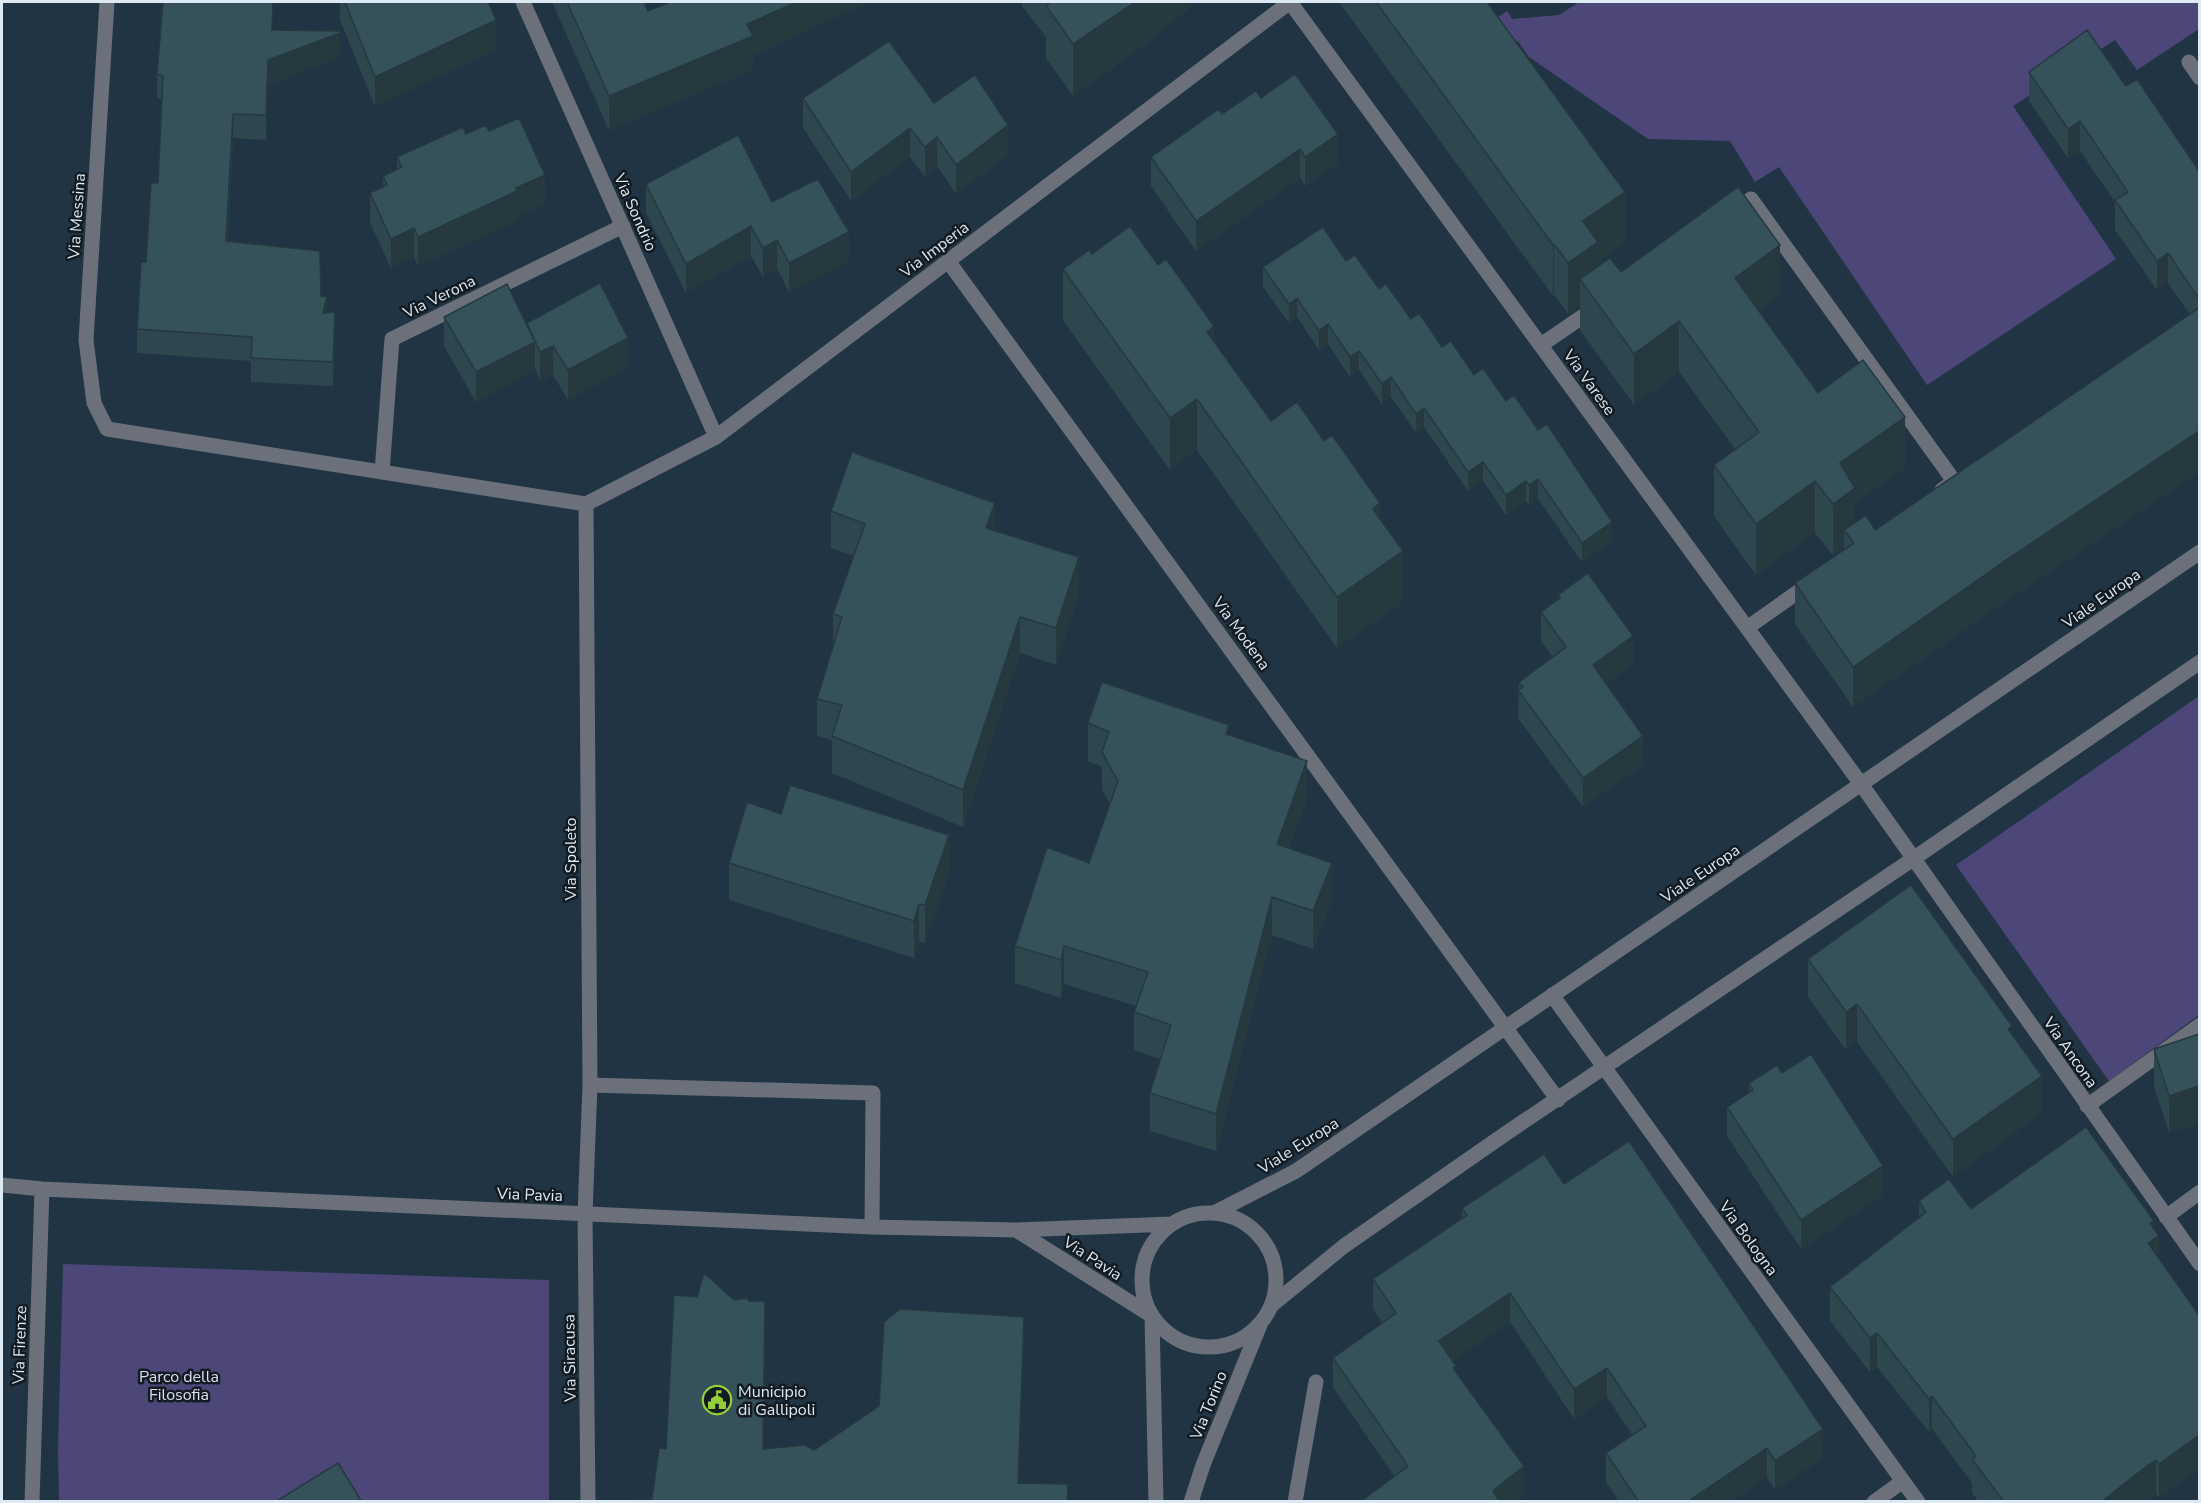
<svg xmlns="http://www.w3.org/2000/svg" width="2201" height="1503" viewBox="0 0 2201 1503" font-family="'Nunito Sans',sans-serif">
	<rect width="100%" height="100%" fill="#203443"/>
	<path fill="#4c4778" d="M 1579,2 L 2200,2 L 2199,29 L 2137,70 L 2115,40 L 2013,106 L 2116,259 L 1927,385 L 1779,167 L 1755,182 L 1730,141 L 1648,139 L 1529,57 L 1518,41 L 1495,56 L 1478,31 L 1507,11 L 1512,19 L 1559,15 Z
		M 2199,696 L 2199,1015 L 2109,1081 L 1956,865 Z
		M 63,1264 L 549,1280 L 549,1501 L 59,1502 L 58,1449 Z"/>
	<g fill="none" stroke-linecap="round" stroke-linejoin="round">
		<path stroke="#6b707a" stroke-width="15" d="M 107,2 L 86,340 L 94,403 L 107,429 L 586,504
			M 523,2 L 716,437
			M 1290,2 L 1861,784 L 2200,1264
			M 2189,62 L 2200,78
			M 1733,212 L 1751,199 L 1954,481 L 1942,490
			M 948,261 L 1558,1100
			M 1541,345 L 1595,308
			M 382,472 L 392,339 L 623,226
			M 586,504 L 590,1085 L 585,1214 L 588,1502
			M 586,504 L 716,437 L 1290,2
			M 1747,628 L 1812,582
			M 1552,995 L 1918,1502
			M 590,1085 L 873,1093 L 872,1227
			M 2087,1106 L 2200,1025
			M 2,1185 L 42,1189 L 872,1227 L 1016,1230 L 1172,1224
			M1142 1280a67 67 0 1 1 134 0a67 67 0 1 1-134 0Z
			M 1214,1213 L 1296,1171 L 2200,552
			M 2166,1217 L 2200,1192
			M 1016,1230 L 1152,1316 L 1156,1502
			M 1272,1305 L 1344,1246 L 1508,1132 L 1913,859 L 2200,662
			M 32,1502 L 42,1189
			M 1191,1502 L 1203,1465 L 1260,1325
			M 1295,1502 L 1316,1382
			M 1874,1502 L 1903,1481"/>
	</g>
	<path fill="#2e464d" d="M 340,2 L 488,2 L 496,50 L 375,106 L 340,20 Z
		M 552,2 L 644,2 L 648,11 L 838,16 L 753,56 L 753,70 L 609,130 Z
		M 1022,2 L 1193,2 L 1193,5 L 1138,50 L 1073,96 L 1046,58 L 1046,37 L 1022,6 Z
		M 1339,2 L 1487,2 L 1625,243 L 1598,262 L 1598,266 L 1621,272 L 1780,296 L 1759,311 L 1818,393 L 1905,468 L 1855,503 L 1855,523 L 1875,530 L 2190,315 L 2168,283 L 2157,290 L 2115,230 L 2115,202 L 2080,151 L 2068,158 L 2029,101 L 2029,72 L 2126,86 L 2199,171 L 2199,472 L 2009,599 L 1853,707 L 1795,624 L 1795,583 L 1844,550 L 1844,547 L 1833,555 L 1815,533 L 1756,575 L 1714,516 L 1714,465 L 1735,449 L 1679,372 L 1634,405 L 1580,330 L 1580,306 L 1568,314 L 1554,295 L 1553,296 Z
		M 273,30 L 340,57 L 268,85 L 266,140 L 233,138 L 228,241 L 321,296 L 335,336 L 333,386 L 251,382 L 251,361 L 137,353 L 137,329 L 146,262 L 158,183 L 162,99 L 157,98 L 157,74 Z
		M 803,98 L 934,103 L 1008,155 L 956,194 L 937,166 L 925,177 L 910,157 L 851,201 L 803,128 Z
		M 1261,98 L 1338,164 L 1305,186 L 1300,178 L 1196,251 L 1151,186 L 1151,157 L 1222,114 Z
		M 489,131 L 545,204 L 517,217 L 517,221 L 418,266 L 414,257 L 391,268 L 370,223 L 370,193 L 383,187 L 383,176 L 397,169 L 397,157 L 466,134 Z
		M 646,184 L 772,202 L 849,262 L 789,292 L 777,269 L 763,277 L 751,256 L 686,293 L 646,213 Z
		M 1092,254 L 1214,342 L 1271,421 L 1380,520 L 1403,602 L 1337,648 L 1197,450 L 1170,470 L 1063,320 L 1063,269 Z
		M 1346,261 L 1442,347 L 1506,401 L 1612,542 L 1582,562 L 1538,499 L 1529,505 L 1526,501 L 1506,515 L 1483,481 L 1468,491 L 1424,427 L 1416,433 L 1391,397 L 1382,404 L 1359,370 L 1350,377 L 1328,344 L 1319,350 L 1297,317 L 1289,323 L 1263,287 L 1263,267 Z
		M 444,317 L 527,327 L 527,323 L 628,368 L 568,400 L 553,375 L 540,382 L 535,368 L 535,371 L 476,402 L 444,346 Z
		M 831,511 L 995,531 L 1079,594 L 1056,665 L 1020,653 L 963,827 L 832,773 L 832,740 L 817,736 L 817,699 L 833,645 L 833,614 L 854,556 L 831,548 Z
		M 1558,595 L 1633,664 L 1606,684 L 1643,765 L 1583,807 L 1518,718 L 1519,682 L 1553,657 L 1541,641 L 1541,612 L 1558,600 Z
		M 1088,723 L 1229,734 L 1307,799 L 1289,848 L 1332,900 L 1313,949 L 1272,935 L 1216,1151 L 1150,1131 L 1150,1093 L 1160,1059 L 1134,1050 L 1134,1012 L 1136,1006 L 1064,984 L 1061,998 L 1015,983 L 1015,946 L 1089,863 L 1110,804 L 1102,790 L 1102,767 L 1088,761 Z
		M 729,863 L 949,873 L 925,943 L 919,942 L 914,958 L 729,900 Z
		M 1808,959 L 2012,1034 L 2042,1113 L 1953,1177 L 1857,1042 L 1846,1050 L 1808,997 Z
		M 2199,1034 L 2169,1133 L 2154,1087 L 2154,1049 Z
		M 1782,1073 L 1883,1195 L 1801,1249 L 1727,1136 L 1727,1107 L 1749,1092 L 1749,1083 Z
		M 1564,1184 L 1823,1458 L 1775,1490 L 1767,1477 L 1731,1502 L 1619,1502 L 1606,1482 L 1606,1453 L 1632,1435 L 1607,1397 L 1574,1419 L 1510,1322 L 1453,1361 L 1456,1373 L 1524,1495 L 1516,1502 L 1360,1502 L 1394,1476 L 1333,1387 L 1333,1358 L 1382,1323 L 1373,1309 L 1373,1279 L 1462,1218 L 1462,1208 Z
		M 1919,1201 L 1971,1209 L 2154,1228 L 2159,1259 L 2199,1315 L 2199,1469 L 2159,1498 L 2156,1494 L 2145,1502 L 1979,1502 L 1972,1493 L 1972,1483 L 1932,1429 L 1929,1432 L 1877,1367 L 1870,1372 L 1830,1321 L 1830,1287 L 1919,1218 Z"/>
	<path fill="#25393f" d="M 797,2 L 873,2 L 838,16 L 753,56 L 753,70 L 609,130 L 609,96 L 747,24 Z
		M 1135,2 L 1193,2 L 1193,5 L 1138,50 L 1073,96 L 1073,44 Z
		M 496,20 L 496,50 L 375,106 L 375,77 Z
		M 340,33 L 340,57 L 268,85 L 266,140 L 266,115 L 268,60 Z
		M 233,114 L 233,138 L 226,265 L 226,241 Z
		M 2080,121 L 2080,151 L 2068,158 L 2068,129 Z
		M 1008,125 L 1008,155 L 956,194 L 956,165 Z
		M 910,128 L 910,157 L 851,201 L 851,172 Z
		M 1338,134 L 1338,164 L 1305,186 L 1305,157 Z
		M 937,137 L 937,166 L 925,177 L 925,147 Z
		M 1300,149 L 1300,178 L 1196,251 L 1196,221 Z
		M 545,175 L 545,204 L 517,217 L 517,221 L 418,266 L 418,237 L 516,188 Z
		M 1625,192 L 1625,243 L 1598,262 L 1598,293 L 1580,279 L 1580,306 L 1568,314 L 1568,263 L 1583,221 Z
		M 751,226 L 751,256 L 686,293 L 686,264 Z
		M 414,228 L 414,257 L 391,268 L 391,239 Z
		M 849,232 L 849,262 L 789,292 L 789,263 Z
		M 777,240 L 777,269 L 763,277 L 763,248 Z
		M 1554,244 L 1554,295 L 1553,296 L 1553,245 Z
		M 1780,245 L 1780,296 L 1735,329 L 1735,278 Z
		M 2168,253 L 2168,283 L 2157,290 L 2157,261 Z
		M 327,297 L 327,321 L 323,313 Z
		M 1297,298 L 1297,317 L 1289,323 L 1289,304 Z
		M 335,312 L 335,336 L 333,386 L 333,362 Z
		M 1679,321 L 1679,372 L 1634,405 L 1634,354 Z
		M 1328,324 L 1328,344 L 1319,350 L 1319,331 Z
		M 1214,326 L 1214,377 L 1207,332 Z
		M 628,338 L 628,368 L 568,400 L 568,370 Z
		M 535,342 L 535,371 L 476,402 L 476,372 Z
		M 553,346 L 553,375 L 540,382 L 540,352 Z
		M 1359,351 L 1359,370 L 1350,377 L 1350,357 Z
		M 1391,377 L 1391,397 L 1382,404 L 1382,384 Z
		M 1197,399 L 1197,450 L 1170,470 L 1170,418 Z
		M 1424,408 L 1424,427 L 1416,433 L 1416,414 Z
		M 1905,417 L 1905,468 L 1855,503 L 1855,539 L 1844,530 L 1844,547 L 1833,555 L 1833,504 L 1840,463 Z
		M 2199,431 L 2199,472 L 2009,599 L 1853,707 L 1853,667 L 2009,558 Z
		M 1483,462 L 1483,481 L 1468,491 L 1468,472 Z
		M 1538,479 L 1538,499 L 1529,505 L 1529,485 Z
		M 1526,481 L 1526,501 L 1506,515 L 1506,495 Z
		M 1815,481 L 1815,533 L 1756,575 L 1756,524 Z
		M 995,503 L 995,540 L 986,528 Z
		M 1380,503 L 1380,554 L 1373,509 Z
		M 1612,522 L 1612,542 L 1582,562 L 1582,543 Z
		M 1403,551 L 1403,602 L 1337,648 L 1337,597 Z
		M 1079,557 L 1079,594 L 1056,665 L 1056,628 Z
		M 1020,617 L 1020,653 L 963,827 L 963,790 Z
		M 1633,636 L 1633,664 L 1593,694 L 1593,665 Z
		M 1643,736 L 1643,765 L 1583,807 L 1583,778 Z
		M 1307,761 L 1307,799 L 1277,881 L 1277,844 Z
		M 949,835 L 949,873 L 925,943 L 925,905 Z
		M 1332,863 L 1332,900 L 1313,949 L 1313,911 Z
		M 1272,897 L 1272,935 L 1216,1151 L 1216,1114 Z
		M 919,904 L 919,942 L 914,958 L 914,921 Z
		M 1064,946 L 1064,984 L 1061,998 L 1061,960 Z
		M 1857,1004 L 1857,1042 L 1846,1050 L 1846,1012 Z
		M 2042,1076 L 2042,1113 L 1953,1177 L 1953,1139 Z
		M 2199,1086 L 2199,1124 L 2169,1133 L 2169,1096 Z
		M 1883,1166 L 1883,1195 L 1801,1249 L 1801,1220 Z
		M 2154,1221 L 2154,1240 L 2159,1236 L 2159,1269 L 2148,1243 L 2150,1223 Z
		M 1510,1293 L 1510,1322 L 1439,1371 L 1439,1341 Z
		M 765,1301 L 765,1337 L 763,1484 L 763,1449 Z
		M 1024,1317 L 1024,1352 L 1018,1502 L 1018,1483 Z
		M 1877,1333 L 1877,1367 L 1870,1372 L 1870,1338 Z
		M 1607,1368 L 1607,1397 L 1574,1419 L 1574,1389 Z
		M 1932,1396 L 1932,1429 L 1929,1432 L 1929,1399 Z
		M 1823,1429 L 1823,1458 L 1775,1490 L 1775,1461 Z
		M 2199,1435 L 2199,1469 L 2159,1498 L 2159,1464 Z
		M 1767,1448 L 1767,1477 L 1731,1502 L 1687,1502 Z
		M 2156,1460 L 2156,1494 L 2145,1502 L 2101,1502 L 2143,1469 Z
		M 1524,1466 L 1524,1495 L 1516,1502 L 1493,1502 L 1493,1491 Z"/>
	<path fill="#35515a" stroke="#25393f" stroke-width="1.5" d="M 163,2 L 273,2 L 272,30 L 339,31 L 340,33 L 268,60 L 266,115 L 233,114 L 226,241 L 320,251 L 321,296 L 327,297 L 323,313 L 335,312 L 333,362 L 251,358 L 252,337 L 137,329 L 141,262 L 146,262 L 151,183 L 158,183 L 163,76 L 157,74 Z
		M 345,2 L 488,2 L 496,20 L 375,77 Z
		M 567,2 L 644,2 L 648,11 L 670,2 L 797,2 L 747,24 L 753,36 L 609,96 Z
		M 1050,2 L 1135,2 L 1073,44 L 1046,6 Z
		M 1376,2 L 1487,2 L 1625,192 L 1583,221 L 1598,242 L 1568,263 L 1554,244 L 1553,245 Z
		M 2087,30 L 2126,86 L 2137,79 L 2199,171 L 2199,299 L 2168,253 L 2157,261 L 2115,200 L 2128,192 L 2080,121 L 2068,129 L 2029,72 Z
		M 889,41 L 934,103 L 975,75 L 1008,125 L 956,165 L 937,137 L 925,147 L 910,128 L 851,172 L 803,98 Z
		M 1295,74 L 1338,134 L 1305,157 L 1300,149 L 1196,221 L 1151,157 L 1219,109 L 1222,114 L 1256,91 L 1261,98 Z
		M 519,118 L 545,175 L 516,188 L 517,191 L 418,237 L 414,228 L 391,239 L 370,193 L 387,185 L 383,176 L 402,167 L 397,157 L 463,127 L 466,134 L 486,125 L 489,131 Z
		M 738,135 L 772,202 L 818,179 L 849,232 L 789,263 L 777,240 L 763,248 L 751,226 L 686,264 L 646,184 Z
		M 1738,187 L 1780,245 L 1735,278 L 1818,393 L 1863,360 L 1905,417 L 1840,463 L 1855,488 L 1833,504 L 1815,481 L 1756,524 L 1714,465 L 1759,432 L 1679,321 L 1634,354 L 1580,279 L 1610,258 L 1621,272 Z
		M 1130,226 L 1158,265 L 1166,259 L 1214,326 L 1207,332 L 1271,421 L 1297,402 L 1324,441 L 1332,435 L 1380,503 L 1373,509 L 1403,551 L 1337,597 L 1197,399 L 1170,418 L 1063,269 L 1089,250 L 1092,254 Z
		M 1323,227 L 1346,261 L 1355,255 L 1379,289 L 1386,284 L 1411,319 L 1419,313 L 1442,347 L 1451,341 L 1474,375 L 1483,368 L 1506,401 L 1514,395 L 1538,430 L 1547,424 L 1612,522 L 1582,543 L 1538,479 L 1529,485 L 1526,481 L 1506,495 L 1483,462 L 1468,472 L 1424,408 L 1416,414 L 1391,377 L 1382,384 L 1359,351 L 1350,357 L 1328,324 L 1319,331 L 1297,298 L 1289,304 L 1263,267 Z
		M 600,283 L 628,338 L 568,370 L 553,346 L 540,352 L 527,323 Z
		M 507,284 L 535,342 L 476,372 L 444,317 Z
		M 2199,308 L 2199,431 L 2009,558 L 1853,667 L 1795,583 L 1854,543 L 1844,530 L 1866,515 L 1875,530 Z
		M 852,452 L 995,503 L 986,528 L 1079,557 L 1056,628 L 1020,617 L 963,790 L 832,736 L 842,705 L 817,699 L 842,617 L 833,614 L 865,524 L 831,511 Z
		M 1588,573 L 1633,636 L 1593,665 L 1643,736 L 1583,778 L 1518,690 L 1523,687 L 1519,682 L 1566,647 L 1541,612 L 1560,598 L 1558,595 Z
		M 1102,682 L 1229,725 L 1226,734 L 1307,761 L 1277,844 L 1332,863 L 1313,911 L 1272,897 L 1216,1114 L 1150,1093 L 1171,1025 L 1134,1012 L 1148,972 L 1064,946 L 1061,960 L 1015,946 L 1047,847 L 1089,863 L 1118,781 L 1102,752 L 1109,732 L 1088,723 Z
		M 790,785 L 949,835 L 925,905 L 919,904 L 914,921 L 729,863 L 747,802 L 781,814 Z
		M 1911,885 L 2012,1026 L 2008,1029 L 2042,1076 L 1953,1139 L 1857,1004 L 1846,1012 L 1808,959 Z
		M 2199,1034 L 2199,1086 L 2169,1096 L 2154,1049 Z
		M 1811,1054 L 1883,1166 L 1801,1220 L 1727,1107 L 1753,1090 L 1749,1083 L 1777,1065 L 1782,1073 Z
		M 2086,1127 L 2154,1221 L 2150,1223 L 2159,1236 L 2148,1243 L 2199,1315 L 2199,1435 L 2159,1464 L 2156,1460 L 2143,1469 L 2101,1502 L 2004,1502 L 1972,1459 L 1976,1456 L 1932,1396 L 1929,1399 L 1877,1333 L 1870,1338 L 1830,1287 L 1926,1212 L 1919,1201 L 1949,1179 L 1971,1209 Z
		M 1629,1141 L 1823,1429 L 1775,1461 L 1767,1448 L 1687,1502 L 1639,1502 L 1606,1453 L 1646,1426 L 1607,1368 L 1574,1389 L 1510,1293 L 1439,1341 L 1456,1366 L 1453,1368 L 1524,1466 L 1493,1491 L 1500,1502 L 1360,1502 L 1408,1466 L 1333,1358 L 1396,1313 L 1373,1279 L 1467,1215 L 1462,1208 L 1544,1154 L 1564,1184 Z
		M 704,1273 L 734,1300 L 747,1298 L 749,1301 L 765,1301 L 763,1449 L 805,1445 L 814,1450 L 879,1406 L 884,1322 L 900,1309 L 1024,1317 L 1018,1483 L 1068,1484 L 1067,1502 L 629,1502 L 629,1500 L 652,1499 L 659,1448 L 666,1449 L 674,1295 L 697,1297 Z
		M 338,1463 L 362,1502 L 275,1502 Z"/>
	<defs>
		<g id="civic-ring" transform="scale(1.5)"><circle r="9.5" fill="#121b22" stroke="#95cc3a" stroke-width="1.5"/><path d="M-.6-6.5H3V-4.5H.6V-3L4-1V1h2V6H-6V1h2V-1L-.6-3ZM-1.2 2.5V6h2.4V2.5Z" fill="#95cc3a"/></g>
	</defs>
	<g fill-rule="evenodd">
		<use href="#civic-ring" x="717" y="1400"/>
	</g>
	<g text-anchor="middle" stroke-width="5" stroke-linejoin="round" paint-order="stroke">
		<g font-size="16" fill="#dde9f3" stroke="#121b22">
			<text transform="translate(636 212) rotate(66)" y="6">Via Sondrio</text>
			<text transform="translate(76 216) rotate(-86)" y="6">Via Messina</text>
			<text transform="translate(934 249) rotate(-37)" y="6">Via Imperia</text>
			<text transform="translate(439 296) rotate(-26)" y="6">Via Verona</text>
			<text transform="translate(1590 382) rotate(54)" y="6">Via Varese</text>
			<text transform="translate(2101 598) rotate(-35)" y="6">Viale Europa</text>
			<text transform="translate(1242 633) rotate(54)" y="6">Via Modena</text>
			<text transform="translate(570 859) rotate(-90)" y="6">Via Spoleto</text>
			<text transform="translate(1700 873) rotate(-34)" y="6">Viale Europa</text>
			<text transform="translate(2071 1052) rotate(55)" y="6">Via Ancona</text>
			<text transform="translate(1298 1145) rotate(-32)" y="6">Viale Europa</text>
			<text transform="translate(530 1194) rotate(2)" y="6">Via Pavia</text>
			<text transform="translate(1749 1238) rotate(54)" y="6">Via Bologna</text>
			<text transform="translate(1093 1258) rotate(33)" y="6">Via Pavia</text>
			<text transform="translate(19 1345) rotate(-88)" y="6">Via Firenze</text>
			<text transform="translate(569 1358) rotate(-91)" y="6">Via Siracusa</text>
			<text transform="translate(1208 1405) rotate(-68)" y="6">Via Torino</text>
		</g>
		<g font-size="16" fill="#dfdff0" stroke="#121b22">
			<text x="179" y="1382">Parco della<tspan x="179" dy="18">Filosofia</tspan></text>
		</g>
		<g font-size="16" fill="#dde9f3" stroke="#121b22" text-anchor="start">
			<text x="738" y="1397">Municipio<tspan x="738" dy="18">di Gallipoli</tspan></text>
		</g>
	</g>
	<rect width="2201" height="1503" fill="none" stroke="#dde9f3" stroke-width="6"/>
</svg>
